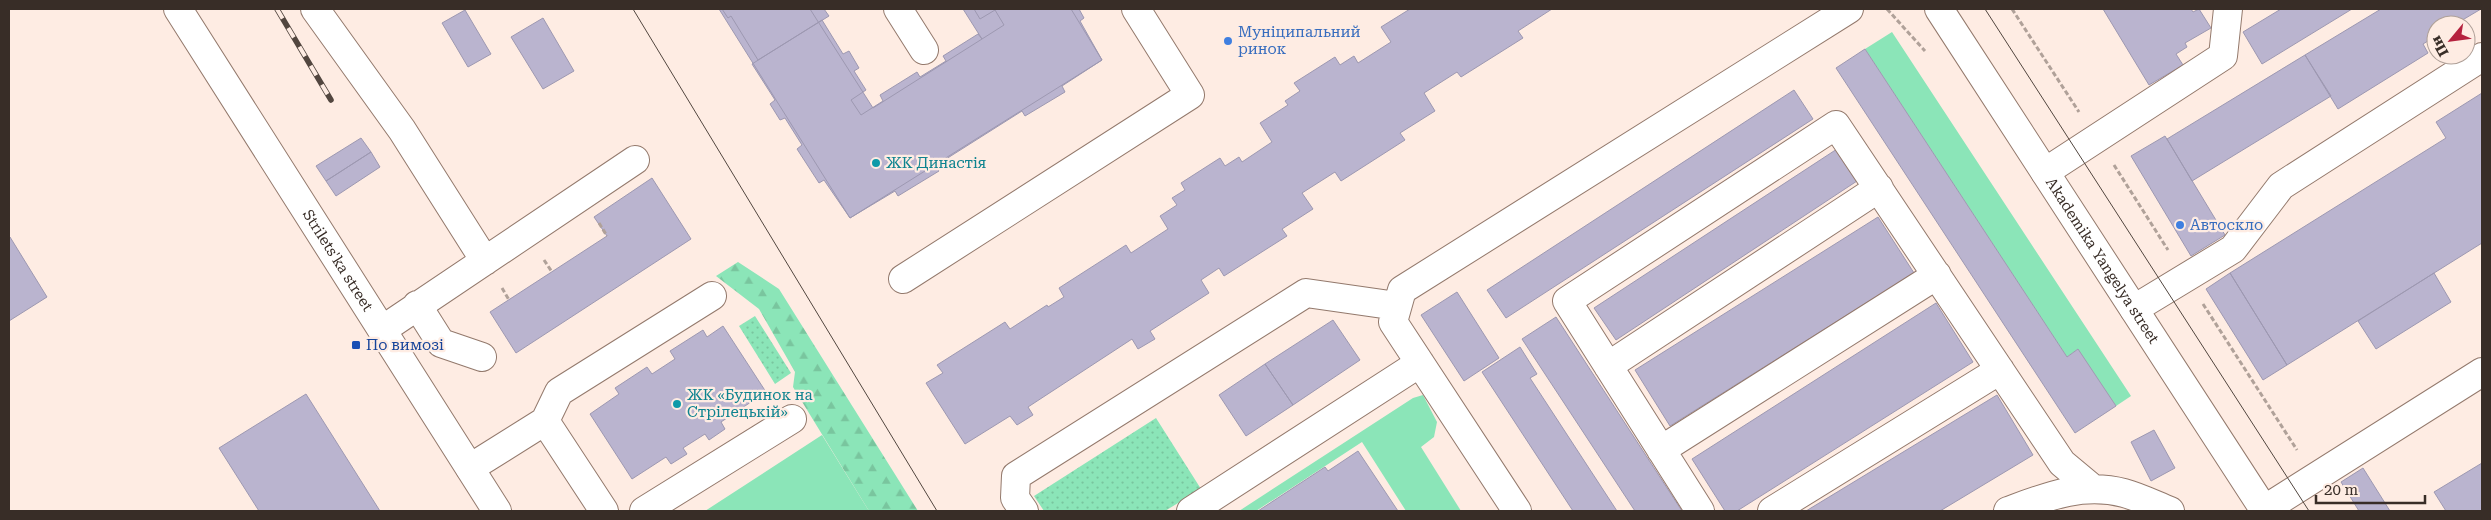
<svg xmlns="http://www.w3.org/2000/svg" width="2491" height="520" viewBox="0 0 2491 520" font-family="'Roboto Serif',serif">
	<defs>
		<pattern id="forest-firs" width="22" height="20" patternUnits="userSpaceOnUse" patternTransform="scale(1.25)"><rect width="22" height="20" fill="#8be5b8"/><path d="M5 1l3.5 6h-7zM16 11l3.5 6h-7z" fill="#79c59e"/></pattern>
		<pattern id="park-dots" width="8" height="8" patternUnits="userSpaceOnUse" patternTransform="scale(1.25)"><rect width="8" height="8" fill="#8be5b8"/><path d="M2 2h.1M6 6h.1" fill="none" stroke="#79c59e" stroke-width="1.8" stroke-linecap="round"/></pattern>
	</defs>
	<rect width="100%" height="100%" fill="#feece3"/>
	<path fill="#8be5b8" d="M 1892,32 L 2131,396 L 2116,406 L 2078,349 L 2067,357 L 1865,49 Z
		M 1423,395 L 1437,422 L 1434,437 L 1421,447 L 1461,511 L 1406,511 L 1362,442 L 1256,511 L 1239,511 L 1413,398 Z
		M 822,435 L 869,511 L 705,511 Z"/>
	<path fill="url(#forest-firs)" d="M 738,262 L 779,289 L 918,511 L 869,511 L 793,387 L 795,372 L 759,309 L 716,276 Z"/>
	<path fill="url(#park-dots)" d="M 755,316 L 791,373 L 775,384 L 739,326 Z
		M 1156,418 L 1201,489 L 1165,511 L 1044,511 L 1034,496 Z"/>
	<path fill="#bab4cf" stroke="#9d98b1" d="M 719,9 L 810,9 L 873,108 L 982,39 L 963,9 L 1071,9 L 1102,60 L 850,218 Z
		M 722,9 L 824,9 L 829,16 L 758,60 L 731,16 L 728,18 Z
		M 974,9 L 1079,9 L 1084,18 L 1080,21 L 1102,60 L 1062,86 L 1065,92 L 1025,116 L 1022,111 L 935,166 L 939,171 L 898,196 L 895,191 L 850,218 L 824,180 L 819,183 L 797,149 L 802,145 L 785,118 L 780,120 L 770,104 L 775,100 L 752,64 L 822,20 L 843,54 L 849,51 L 859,68 L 854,71 L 866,90 L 851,100 L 861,115 L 883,101 L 880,95 L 917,72 L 920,77 L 946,61 L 943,56 L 978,34 L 982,39 L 1004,25 L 995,10 L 980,19 Z
		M 1410,9 L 1552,9 L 1518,31 L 1523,38 L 1461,77 L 1457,72 L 1424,93 L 1435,111 L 1400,133 L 1405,140 L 1341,181 L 1335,172 L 1302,193 L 1313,209 L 1282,229 L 1287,236 L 1224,276 L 1219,268 L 1201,280 L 1209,293 L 1150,331 L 1155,339 L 1138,349 L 1132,339 L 1028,407 L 1033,415 L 1017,425 L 1010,416 L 965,444 L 926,383 L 943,373 L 937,365 L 1005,322 L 1010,329 L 1047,305 L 1048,307 L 1064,297 L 1059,288 L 1126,245 L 1131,253 L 1168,229 L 1160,216 L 1177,205 L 1172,198 L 1185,190 L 1181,183 L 1220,158 L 1225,166 L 1239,157 L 1242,162 L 1272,142 L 1260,123 L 1288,105 L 1285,101 L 1300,91 L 1294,83 L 1335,57 L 1340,65 L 1354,56 L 1358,63 L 1391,42 L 1381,27 Z
		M 2103,9 L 2191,9 L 2193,12 L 2199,9 L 2211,28 L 2185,43 L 2187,47 L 2176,54 L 2183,65 L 2149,85 Z
		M 2281,9 L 2352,9 L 2262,64 L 2243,32 Z
		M 2381,9 L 2481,9 L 2454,25 L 2436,25 L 2436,36 L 2423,44 L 2428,53 L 2338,109 L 2305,55 Z
		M 465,10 L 491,54 L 468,67 L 442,23 Z
		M 543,18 L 574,71 L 543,89 L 511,37 Z
		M 1865,49 L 2067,357 L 2078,349 L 2116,406 L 2075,433 L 1836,68 Z
		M 2305,55 L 2331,96 L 2192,181 L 2167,139 Z
		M 1794,90 L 1813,119 L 1506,318 L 1487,290 Z
		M 2482,93 L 2482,243 L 2287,365 L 2230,273 L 2446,138 L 2436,122 Z
		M 2165,136 L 2225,235 L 2191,256 L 2131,156 Z
		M 361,138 L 371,152 L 326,181 L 316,166 Z
		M 1837,149 L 1857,181 L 1616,340 L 1594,308 Z
		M 371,152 L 380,167 L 336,196 L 326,181 Z
		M 652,178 L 691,239 L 516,353 L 490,312 L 607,236 L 594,217 Z
		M 1878,217 L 1914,273 L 1670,426 L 1635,370 Z
		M 10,237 L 47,297 L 9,321 L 9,238 Z
		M 2230,273 L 2287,365 L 2263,380 L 2206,289 Z
		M 2434,273 L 2451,302 L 2376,349 L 2358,321 Z
		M 1457,292 L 1499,358 L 1464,381 L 1421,315 Z
		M 1936,303 L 1973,362 L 1737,511 L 1725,511 L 1692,459 Z
		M 1556,317 L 1682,511 L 1635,511 L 1522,339 Z
		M 1333,320 L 1360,360 L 1293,405 L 1265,364 Z
		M 723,326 L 766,392 L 721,422 L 725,429 L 709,440 L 705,434 L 683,448 L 687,454 L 671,464 L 666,457 L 632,479 L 590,414 L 619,394 L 615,388 L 647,367 L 652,374 L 675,359 L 670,351 L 703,330 L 707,337 Z
		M 1520,347 L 1537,374 L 1530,378 L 1617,511 L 1573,511 L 1482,372 Z
		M 1265,364 L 1293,405 L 1246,436 L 1219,395 Z
		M 306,394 L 380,511 L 259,511 L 219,448 Z
		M 1997,395 L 2033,455 L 1940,511 L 1806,511 Z
		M 2154,430 L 2175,468 L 2151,481 L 2131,442 Z
		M 1358,451 L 1398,511 L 1258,511 L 1325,467 L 1328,471 Z
		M 2482,463 L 2482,511 L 2446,511 L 2434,492 Z
		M 2363,468 L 2390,511 L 2359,511 L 2341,482 Z"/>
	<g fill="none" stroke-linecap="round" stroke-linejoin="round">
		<g stroke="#93796c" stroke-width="30">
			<path id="minor" d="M 315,9 L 402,130 L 485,261
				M 898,9 L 924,50
				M 2045,172 L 2223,56 L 2228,9
				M 903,279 L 1190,95 L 1136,9
				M 417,305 L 441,343 L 482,357
				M 2134,309 L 2233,249 L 2281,186 L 2482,57
				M 382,330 L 635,160
				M 1608,366 L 1879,188
				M 1661,450 L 1937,275
				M 470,468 L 545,421
				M 604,511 L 545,421 L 559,392 L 712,296
				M 644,511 L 792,419
				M 1024,511 L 1015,498 L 1016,476 L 1306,293 L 1397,306
				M 1191,511 L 1420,363
				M 1517,511 L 1393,322 L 1402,290 L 1849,9
				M 1700,511 L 1567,301 L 1836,125 L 2062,463 L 2092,488
				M 1772,511 L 2000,370
				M 2008,511 C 2046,497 2082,482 2124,493 C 2139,497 2155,505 2170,511
				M 2262,511 L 2482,372"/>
		</g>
		<g stroke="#93796c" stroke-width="30">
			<g id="major">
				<path id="s1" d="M 178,9 L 497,511"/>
				<path id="s2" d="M 1939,9 L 2265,511"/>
			</g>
		</g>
		<path stroke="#b0a199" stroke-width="3" stroke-dasharray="5 2.5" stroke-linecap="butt" d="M 1887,9 L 1925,51
			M 2012,9 L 2079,112
			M 2114,165 L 2168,250
			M 599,223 L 607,236
			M 544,260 L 552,272
			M 502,288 L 509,300
			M 2203,304 L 2297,450"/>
		<use href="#minor" stroke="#fff" stroke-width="28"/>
		<use href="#major" stroke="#fff" stroke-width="28"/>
		<path stroke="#52463f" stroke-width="1" d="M 633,9 L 937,511
			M 1985,9 L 2309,511"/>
		<g stroke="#52463f" stroke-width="5.5">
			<path id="rail" d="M 277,9 L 331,100"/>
		</g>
		<use href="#rail" stroke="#feece3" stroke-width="4" stroke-dasharray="11" stroke-linecap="butt"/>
	</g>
	<g fill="#3f7fe0" stroke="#feece3" stroke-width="2">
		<circle cx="1228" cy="41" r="5"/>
		<circle cx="2180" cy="225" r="5"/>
	</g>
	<g fill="#0f9aa8" stroke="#feece3" stroke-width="2">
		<circle cx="876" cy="163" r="5"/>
		<circle cx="677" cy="404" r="5"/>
	</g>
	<rect fill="#1a4fb4" stroke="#feece3" stroke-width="2" x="351" y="340" width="10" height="10" rx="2.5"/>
	<g text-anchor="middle" stroke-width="4.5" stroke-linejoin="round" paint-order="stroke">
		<g font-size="15" fill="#366cbe" stroke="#feece3" text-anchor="start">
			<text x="1238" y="37">Муніципальний<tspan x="1238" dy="17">ринок</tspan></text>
			<text x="2190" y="230">Автоскло</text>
		</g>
		<g font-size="15" fill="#0d838f" stroke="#feece3" text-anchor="start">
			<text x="886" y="168">ЖК Династія</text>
			<text x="687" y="400">ЖК «Будинок на<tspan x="687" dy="17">Стрілецькій»</tspan></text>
		</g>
		<g font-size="15" fill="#382d27" stroke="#feece3">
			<text dy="5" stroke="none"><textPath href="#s1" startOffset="298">Strilets'ka street</textPath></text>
			<text dy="5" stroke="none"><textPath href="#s2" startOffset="300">Akademika Yangelya street</textPath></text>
		</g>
		<g font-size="15" fill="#164399" stroke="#feece3" text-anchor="start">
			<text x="366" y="350">По вимозі</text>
		</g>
	</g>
	<rect width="2491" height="520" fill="none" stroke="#382d27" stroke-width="20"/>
	<g transform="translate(2451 40) rotate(241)"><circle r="24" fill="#feece3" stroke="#afa098"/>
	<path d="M0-4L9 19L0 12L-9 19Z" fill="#b5223e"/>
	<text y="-8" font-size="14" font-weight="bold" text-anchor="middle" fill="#382d27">Пн</text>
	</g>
	<path d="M2316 495v8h109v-8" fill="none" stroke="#382d27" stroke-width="2.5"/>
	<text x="2324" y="495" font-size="15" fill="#382d27" stroke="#feece3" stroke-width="4" paint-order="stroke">20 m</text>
</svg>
